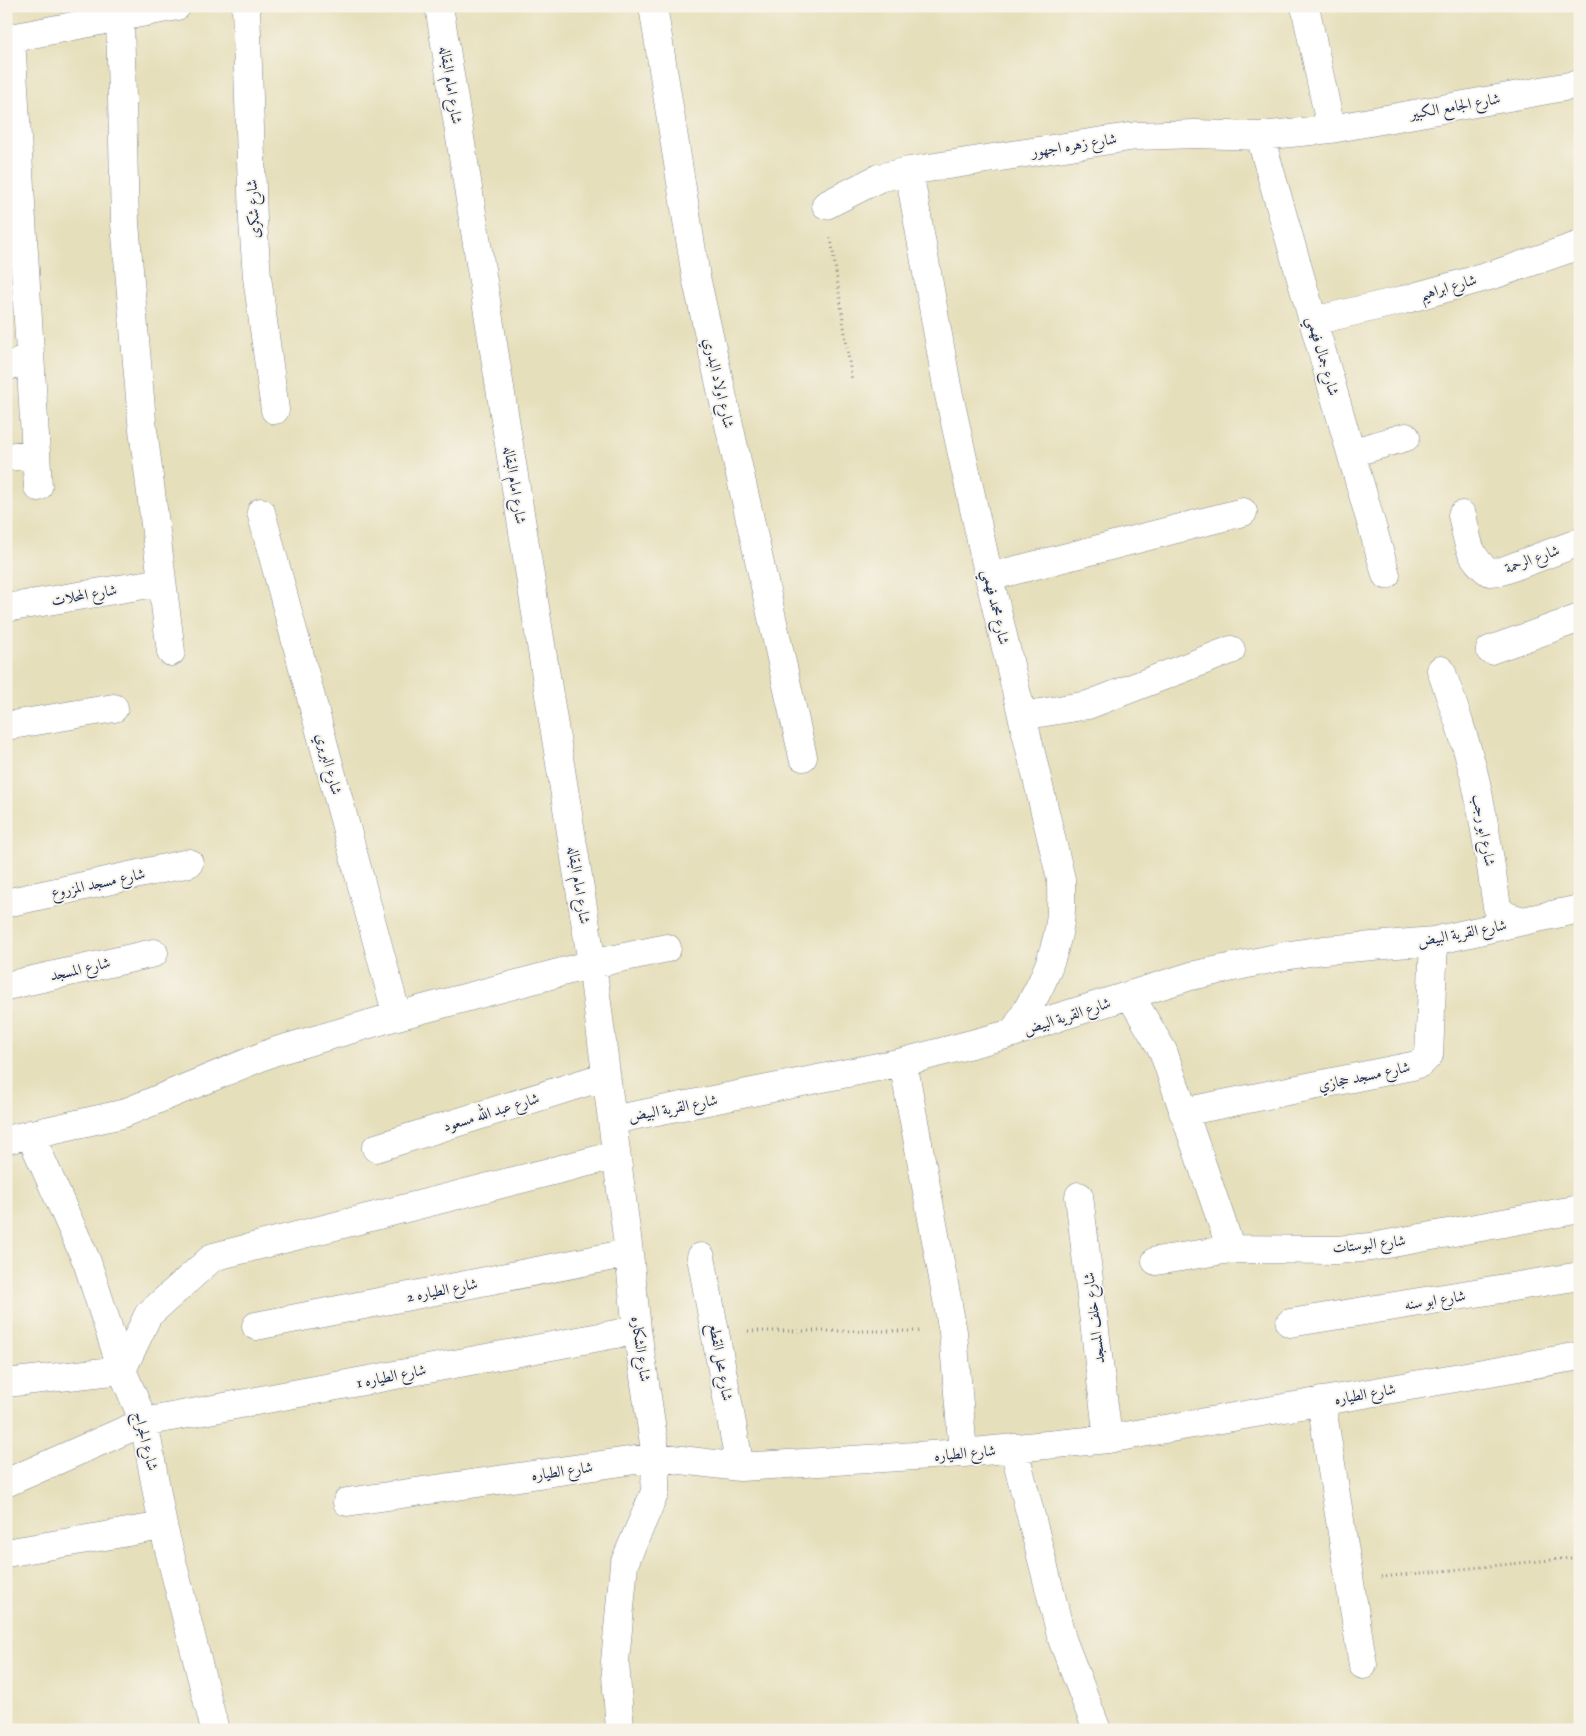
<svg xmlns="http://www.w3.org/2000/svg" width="1586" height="1736" viewBox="0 0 1586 1736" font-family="'IM FELL English',Amiri,serif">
	<rect width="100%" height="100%" fill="#f7f3e8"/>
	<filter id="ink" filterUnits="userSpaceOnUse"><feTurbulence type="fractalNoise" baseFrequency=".02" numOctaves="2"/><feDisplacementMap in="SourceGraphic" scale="10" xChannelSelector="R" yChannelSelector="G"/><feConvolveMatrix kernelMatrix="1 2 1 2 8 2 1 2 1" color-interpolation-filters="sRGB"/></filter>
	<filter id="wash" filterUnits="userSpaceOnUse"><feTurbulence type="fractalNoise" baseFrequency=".0096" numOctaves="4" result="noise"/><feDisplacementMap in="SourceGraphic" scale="20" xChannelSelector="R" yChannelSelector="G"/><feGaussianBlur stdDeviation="1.12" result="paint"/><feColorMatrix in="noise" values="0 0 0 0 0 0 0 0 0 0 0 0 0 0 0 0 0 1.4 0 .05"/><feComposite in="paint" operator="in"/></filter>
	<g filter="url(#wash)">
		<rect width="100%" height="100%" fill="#e6dfbb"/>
	</g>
	<g filter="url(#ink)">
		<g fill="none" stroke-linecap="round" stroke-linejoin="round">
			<g stroke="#80878c" stroke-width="29">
				<path id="minor" d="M 246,6 L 253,221 L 257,277 L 275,410
					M 439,6 L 592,964 L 629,1253 L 637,1330 L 656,1457 L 655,1492 L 624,1564 L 615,1662 L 620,1730
					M 653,6 L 696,277 L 803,757
					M 1305,6 L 1331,129
					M 120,17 L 125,223 L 142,421 L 171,652
					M 6,39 L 177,6
					M 1260,136 L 1386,575
					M 909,171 L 947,386 L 989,577 L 1061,879 C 1061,893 1062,908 1060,922 C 1054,964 1036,997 1013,1033
					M 826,205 L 879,178 L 909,171 L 1136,136 L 1195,134 L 1260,136 L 1331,129 L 1580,84
					M 1313,321 L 1403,300 L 1493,275 L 1580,245
					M 30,353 L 38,487
					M 6,367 L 21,361 L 30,353 L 11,38
					M 1351,453 L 1406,437
					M 6,457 L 36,454
					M 261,512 L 397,1016
					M 1462,515 C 1468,540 1467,556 1489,572 L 1502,571 L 1580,542
					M 989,577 L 1243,512
					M 6,608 L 162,582
					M 1490,650 L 1580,618
					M 1441,670 C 1454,707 1467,744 1476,783 C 1485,824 1491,866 1497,907 L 1504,915 L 1523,921 L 1580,909
					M 1022,716 L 1088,705 L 1231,650
					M 6,726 L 114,708
					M 6,903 L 189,863
					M 6,986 L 154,953
					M 1130,995 L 1163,1051 L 1231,1249
					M 903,1062 L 953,1332 L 963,1453
					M 1183,1112 L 1412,1066 L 1421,1063 L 1429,1055 L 1434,941
					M 612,1120 L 903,1062 L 1013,1033 L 1059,1017 L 1191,976 L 1290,955 L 1324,950 L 1434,941 L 1523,921
					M 30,1134 L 87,1262 L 122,1370 L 144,1422 L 163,1526 L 215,1730
					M 6,1140 L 122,1114 L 273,1052 L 397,1016 L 592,964 L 667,948
					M 376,1148 L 606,1076
					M 1079,1196 L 1108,1439
					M 701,1257 L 740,1467
					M 1156,1261 L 1231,1249 L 1336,1250 L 1371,1247 L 1580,1209
					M 1290,1323 L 1580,1276
					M 256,1326 L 629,1253
					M 6,1383 L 122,1370 L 148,1315 L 213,1257 L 616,1155
					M 1321,1401 L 1363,1665
					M 1014,1449 L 1062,1639 L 1097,1730
					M 6,1483 L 144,1422 L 637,1330
					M 347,1502 L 656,1457 L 740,1467 L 963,1453 L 1108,1439 L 1580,1356
					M 6,1553 L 163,1526"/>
			</g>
			<path stroke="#80878c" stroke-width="3" stroke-dasharray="1 4" stroke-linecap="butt" d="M 831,238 L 852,381
				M 748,1331 L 920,1331
				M 1381,1577 L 1580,1557"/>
			<use href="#minor" stroke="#fff" stroke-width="28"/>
		</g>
	</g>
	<g text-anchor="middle" stroke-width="4" stroke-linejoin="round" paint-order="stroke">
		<g font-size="15" fill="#1b2f5e" stroke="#f7f3e8">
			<text transform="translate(451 85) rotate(81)" y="5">شارع امام البقاله</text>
			<text transform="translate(1455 106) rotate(-10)" y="5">شارع الجامع الكبير</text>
			<text transform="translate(1074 145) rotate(-9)" y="5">شارع زهره اجهور</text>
			<text transform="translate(253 209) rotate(-93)" y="5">شارع شكرى</text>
			<text transform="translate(1448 287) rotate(-16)" y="5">شارع ابراهيم</text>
			<text transform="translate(1323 356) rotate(74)" y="5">شارع جمال فهمي</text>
			<text transform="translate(719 383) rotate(77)" y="5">شارع اولاد البدري</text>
			<text transform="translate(515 485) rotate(81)" y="5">شارع امام البقاله</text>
			<text transform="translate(1532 559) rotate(-20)" y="5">شارع الرحمة</text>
			<text transform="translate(84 595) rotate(-10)" y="5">شارع المحلات</text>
			<text transform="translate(996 607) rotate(77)" y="5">شارع محمد فهمي</text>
			<text transform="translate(329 764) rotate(75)" y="5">شارع البربري</text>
			<text transform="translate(1484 830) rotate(80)" y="5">شارع ابو رجب</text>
			<text transform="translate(98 883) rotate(-12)" y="5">شارع مسجد المزروع</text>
			<text transform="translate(579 885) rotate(81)" y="5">شارع امام البقاله</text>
			<text transform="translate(1462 933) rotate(-11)" y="5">شارع القرية البيض</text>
			<text transform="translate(80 969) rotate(-13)" y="5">شارع المسجد</text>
			<text transform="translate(1067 1016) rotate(-18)" y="5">شارع القرية البيض</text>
			<text transform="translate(1364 1076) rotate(-12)" y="5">شارع مسجد حجازي</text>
			<text transform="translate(673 1108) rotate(-11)" y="5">شارع القرية البيض</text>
			<text transform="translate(491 1112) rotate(-17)" y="5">شارع عبد الله مسعود</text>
			<text transform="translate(1369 1244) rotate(-6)" y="5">شارع البوستات</text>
			<text transform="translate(442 1290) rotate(-11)" y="5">شارع الطياره 2</text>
			<text transform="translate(1435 1300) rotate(-9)" y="5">شارع ابو سنه</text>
			<text transform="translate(1094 1318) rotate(-97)" y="5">شارع خلف المسجد</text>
			<text transform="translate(641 1349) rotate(82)" y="5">شارع الشكاره</text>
			<text transform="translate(721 1362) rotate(80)" y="5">شارع محل القطع</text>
			<text transform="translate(391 1376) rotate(-11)" y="5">شارع الطياره 1</text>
			<text transform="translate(1365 1394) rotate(-10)" y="5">شارع الطياره</text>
			<text transform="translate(146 1441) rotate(76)" y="5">شارع الجراج</text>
			<text transform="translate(965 1453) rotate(-5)" y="5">شارع الطياره</text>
			<text transform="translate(562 1471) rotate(-8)" y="5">شارع الطياره</text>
		</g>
	</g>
	<rect width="1586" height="1736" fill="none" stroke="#f7f3e8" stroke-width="25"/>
</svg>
